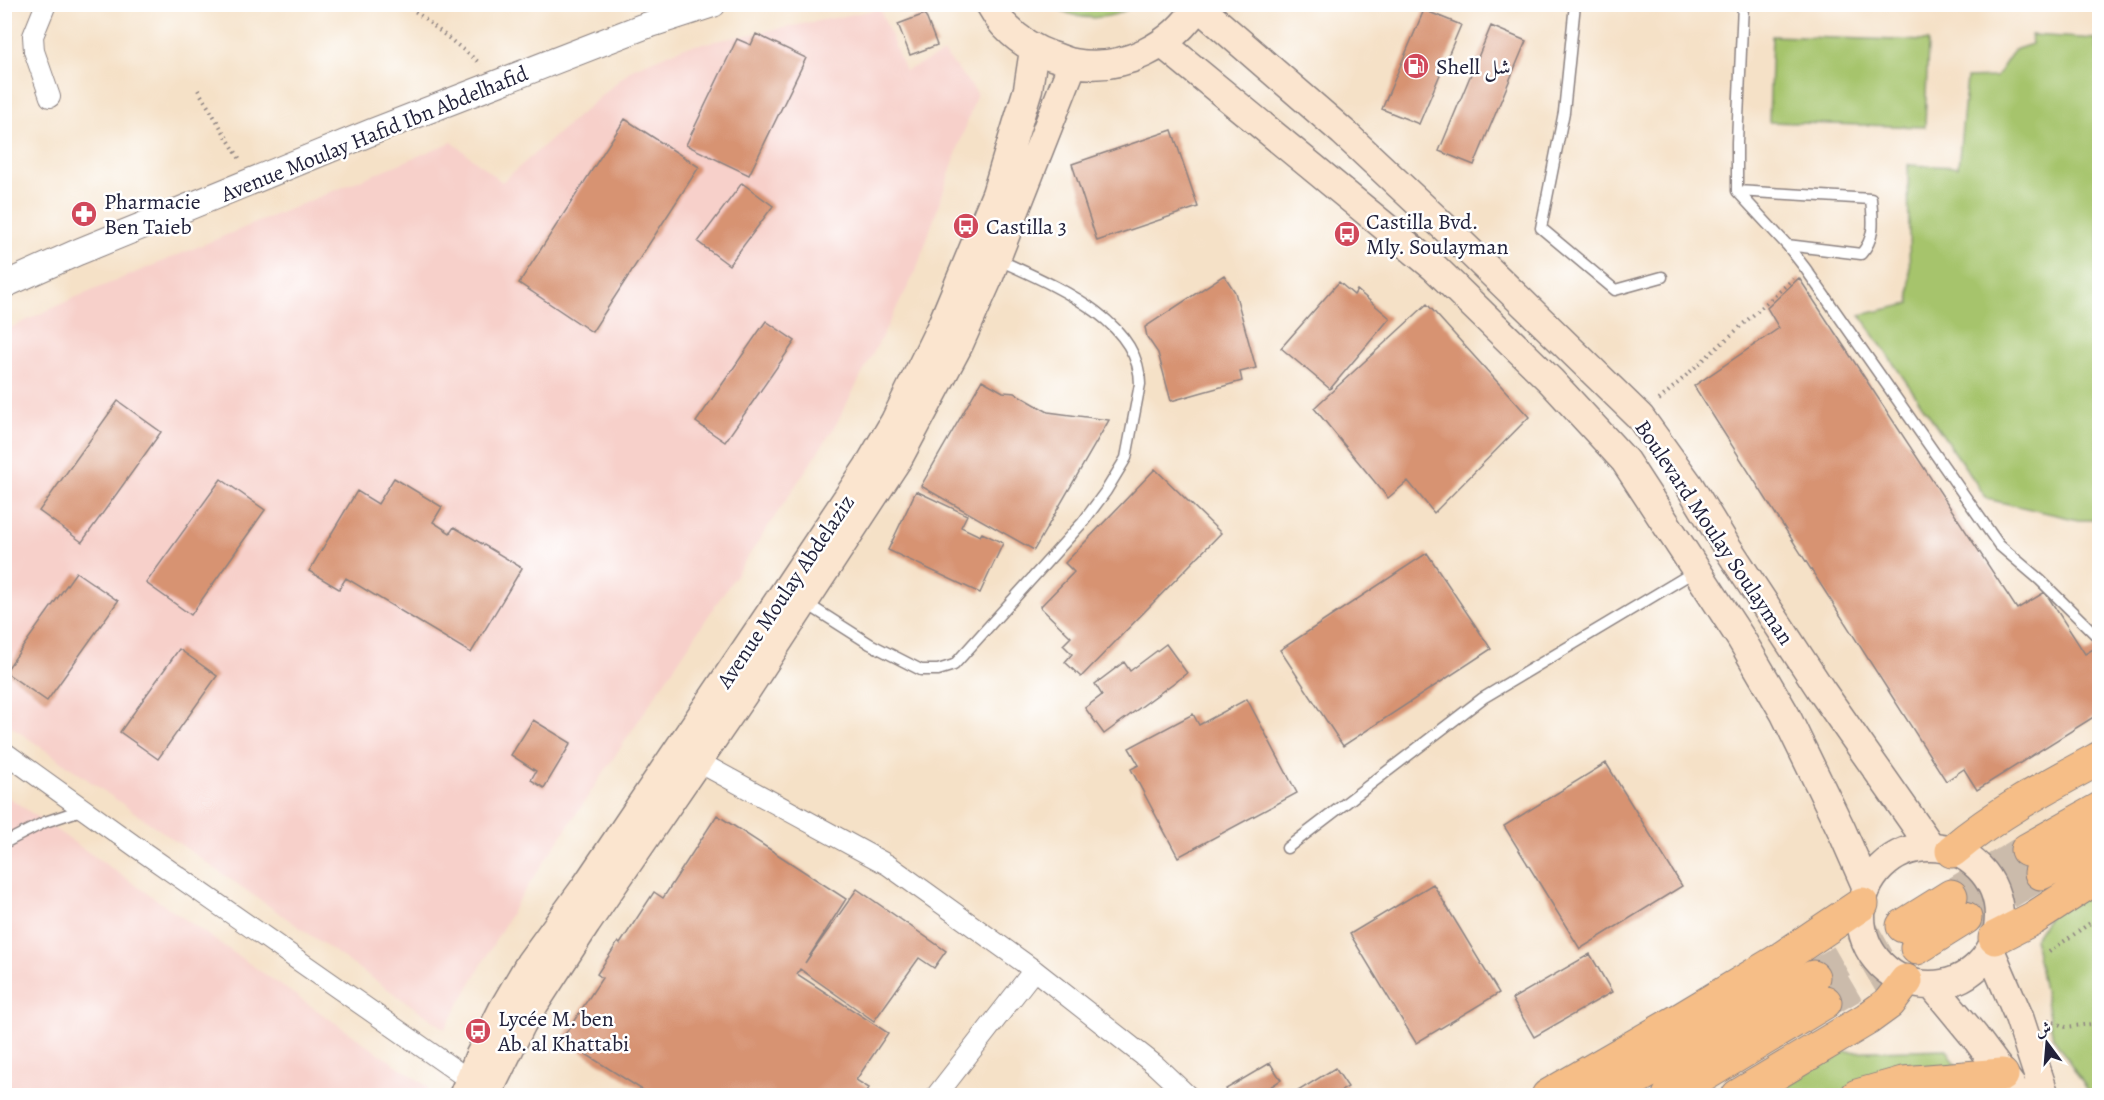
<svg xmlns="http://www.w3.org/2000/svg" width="2104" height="1100" viewBox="0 0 2104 1100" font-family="Alegreya,Amiri,serif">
	<rect width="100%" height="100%" fill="#fff"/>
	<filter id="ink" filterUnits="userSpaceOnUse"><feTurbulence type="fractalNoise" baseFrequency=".0167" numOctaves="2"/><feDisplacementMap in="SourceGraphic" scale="12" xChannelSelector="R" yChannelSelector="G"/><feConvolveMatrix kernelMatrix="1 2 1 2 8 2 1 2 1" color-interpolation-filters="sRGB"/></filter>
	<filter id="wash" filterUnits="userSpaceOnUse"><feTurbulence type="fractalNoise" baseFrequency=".008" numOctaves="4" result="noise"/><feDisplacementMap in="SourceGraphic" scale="24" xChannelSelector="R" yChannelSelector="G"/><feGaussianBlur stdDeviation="1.35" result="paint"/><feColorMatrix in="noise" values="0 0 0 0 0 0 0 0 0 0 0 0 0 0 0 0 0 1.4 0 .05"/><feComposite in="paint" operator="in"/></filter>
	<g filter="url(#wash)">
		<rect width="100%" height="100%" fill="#f5e1c7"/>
		<path fill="#f7d0ca" d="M 880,9 L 905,71 L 944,53 L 977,93 L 916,271 L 834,428 L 518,901 L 445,1029 L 5,722 L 4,331 L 74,298 L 452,142 L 502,182 L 632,69 L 685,47 Z
			M 4,794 L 428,1087 L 426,1095 L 5,1095 Z"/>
		<path fill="#a6c46c" stroke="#647354" stroke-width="1.5" d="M 1053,5 L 1135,5 C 1111,21 1077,23 1053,5 Z
			M 2031,35 L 2096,39 L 2097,50 L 2099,50 L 2099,520 L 2078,520 L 1987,499 L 1860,315 L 1910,304 L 1908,165 L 1958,167 L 1967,78 L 1996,77 L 2014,50 L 2032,44 Z
			M 1772,36 L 1928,41 L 1925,127 L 1769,122 Z
			M 2099,871 L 2099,1095 L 2091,1095 L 2053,1037 L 2034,939 L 2061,898 Z
			M 1947,1049 L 1973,1095 L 1763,1096 L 1838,1052 Z"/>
		<g id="blocks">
			<path fill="#d79372" d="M 1424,10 L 1461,25 L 1419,124 L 1382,109 Z
				M 925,14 L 937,45 L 910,55 L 898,24 Z
				M 1491,26 L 1526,41 L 1474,165 L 1439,151 Z
				M 756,34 L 806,58 L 749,175 L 686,145 L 737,39 L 751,45 Z
				M 625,119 L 699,167 L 592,332 L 519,283 Z
				M 1172,130 L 1198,207 L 1097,241 L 1072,164 Z
				M 742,183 L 773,206 L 729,265 L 698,242 Z
				M 1224,275 L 1235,292 L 1256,368 L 1240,372 L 1242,381 L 1171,401 L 1158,353 L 1147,337 L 1145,327 Z
				M 1799,278 L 2017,609 L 2045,592 L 2085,654 L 2100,645 L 2100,713 L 1977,790 L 1964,769 L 1946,781 L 1694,386 L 1779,328 L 1767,308 Z
				M 1339,282 L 1354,295 L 1357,290 L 1390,318 L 1330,389 L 1281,348 Z
				M 1427,304 L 1529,417 L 1434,513 L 1408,481 L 1388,498 L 1314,408 Z
				M 766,321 L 795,341 L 725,442 L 696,422 Z
				M 982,380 L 1003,392 L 1015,393 L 1048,412 L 1109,420 L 1034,550 L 921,486 Z
				M 118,401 L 161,432 L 82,542 L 39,511 Z
				M 1155,469 L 1221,533 L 1081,677 L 1065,662 L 1072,654 L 1063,645 L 1071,637 L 1040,607 L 1074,572 L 1065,563 Z
				M 394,478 L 442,507 L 433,522 L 450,533 L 454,527 L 522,568 L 471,653 L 346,578 L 339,589 L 309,571 L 357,491 L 378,504 Z
				M 221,479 L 265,510 L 191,615 L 146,583 Z
				M 916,491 L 967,515 L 961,527 L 980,536 L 982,533 L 1003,543 L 980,593 L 888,550 Z
				M 1427,553 L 1491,649 L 1343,746 L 1280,650 Z
				M 76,572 L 118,601 L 47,701 L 5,672 Z
				M 1166,644 L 1187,673 L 1104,734 L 1085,708 L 1102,695 L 1095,684 L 1124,662 L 1130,671 Z
				M 179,649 L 217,676 L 158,759 L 120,732 Z
				M 1247,699 L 1297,793 L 1178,857 L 1131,769 L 1139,765 L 1129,748 L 1193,714 L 1199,725 Z
				M 533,720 L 571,743 L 544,788 L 531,780 L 536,771 L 511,755 Z
				M 1606,763 L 1682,886 L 1580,949 L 1504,826 Z
				M 717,815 L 846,899 L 805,963 L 857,889 L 946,951 L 934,968 L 919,958 L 874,1021 L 800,969 L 797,974 L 888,1033 L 856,1080 L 869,1088 L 864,1096 L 652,1096 L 562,1039 L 602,978 L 597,974 L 618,942 L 620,944 L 654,892 L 663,898 Z
				M 1433,884 L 1499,993 L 1416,1043 L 1350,934 Z
				M 1590,954 L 1612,992 L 1534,1037 L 1512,999 Z
				M 1270,1063 L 1281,1080 L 1261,1093 L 1262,1096 L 1230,1096 L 1226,1089 Z
				M 1335,1068 L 1348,1087 L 1339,1092 L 1341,1096 L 1290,1096 Z"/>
		</g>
	</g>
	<g filter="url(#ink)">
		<use href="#blocks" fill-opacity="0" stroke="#8c8281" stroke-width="1.5"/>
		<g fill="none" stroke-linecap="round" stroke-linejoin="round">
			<path stroke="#cbbbab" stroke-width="33" stroke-dasharray="33 16" stroke-linecap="butt" d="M 1951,896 L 2027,850
				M 1965,918 L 2041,873
				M 1813,977 L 1903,926
				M 1825,1002 L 1917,948"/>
			<g stroke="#8c8281" stroke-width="13">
				<path id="service" d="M 1575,4 L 1564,112 L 1541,228 L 1615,290 L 1662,277
					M 1737,191 L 1871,199 C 1873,221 1876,237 1861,254 L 1787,245 L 1737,191 L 1737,142 L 1743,4
					M 1787,245 L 1805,268 L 1999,545 L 2040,580 L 2100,639
					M 804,602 L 870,644 L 921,670 L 938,670 L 954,665 L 1083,522 L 1106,491 L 1126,458 L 1140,384 C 1140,318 1048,283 997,259
					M 4,843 L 45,822 L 84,809
					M 1287,848 L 1483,698 L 1697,570"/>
			</g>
			<g stroke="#8c8281" stroke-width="22">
				<path id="minor" d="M 46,4 L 33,36 L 34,51 L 50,97
					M 4,752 L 139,849 L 478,1086
					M 697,761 L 888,865 L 1034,970 L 1155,1065 L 1188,1096
					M 936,1096 L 1034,970"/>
			</g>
			<g stroke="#8c8281" stroke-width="28">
				<path id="tertiary" d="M 4,285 L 78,252 L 372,132 L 642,27 L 713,4"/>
			</g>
			<g stroke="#8c8281" stroke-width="31">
				<path id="secondary" d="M 990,4 C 995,12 999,21 1006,27 C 1018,40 1035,50 1052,56 C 1059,58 1066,62 1074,63 C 1123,72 1173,46 1199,4
					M 1198,6 L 1343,132 L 1458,240 L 1640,417 L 1689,485 L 1727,547 L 1821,690 L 1931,847
					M 1163,44 L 1434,267 L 1551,381 L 1625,461 L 1740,637 L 1785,714 L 1841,829 L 1867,888
					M1861 916a69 69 0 1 1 138 0a69 69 0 1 1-138 0Z
					M 1990,950 L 2019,1017 L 2045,1096
					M 1932,985 L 1975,1037 L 2019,1096
					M 463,1096 L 479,1057 L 503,1009 L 530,963 L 586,886 L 786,590 L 868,467 L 895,421 L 941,327 L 996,194 L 1028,89 L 1034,50
					M 486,1096 L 522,1023 L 586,924 L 747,689 L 899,457 L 959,344 L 988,279 L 1073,63"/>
			</g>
			<g stroke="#8c8281" stroke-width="35">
				<path id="trunk" d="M 2027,850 L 2100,809
					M 1952,851 C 1997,813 2048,786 2100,758
					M 2041,873 L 2100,843
					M 1903,926 L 1951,896
					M 1995,938 L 2034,918 L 2100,875
					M 1917,948 L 1965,918
					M 1548,1096 L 1683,1018 L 1776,962 L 1862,904
					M 1606,1096 L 1813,977
					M 1669,1096 L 1825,1002
					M 1738,1096 L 1867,1019 L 1889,1003 L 1906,981
					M 1857,1096 L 1903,1083 L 2002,1075"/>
			</g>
			<path stroke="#8c8281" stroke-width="4" stroke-dasharray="1.5 4.5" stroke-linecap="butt" d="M 406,4 L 481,64
				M 198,90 L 241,161
				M 1659,400 L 1793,279
				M 2049,952 L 2100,916
				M 2048,1020 L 2066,1027 L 2100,1023"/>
			<use href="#service" stroke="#fff" stroke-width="10"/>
			<use href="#minor" stroke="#fff" stroke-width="20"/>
			<use href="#tertiary" stroke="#fff" stroke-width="26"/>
			<use href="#secondary" stroke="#fbe5cf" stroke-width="28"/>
			<use href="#trunk" stroke="#f6be87" stroke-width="33"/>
		</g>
	</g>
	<defs>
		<g id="fuel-disc" transform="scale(1.35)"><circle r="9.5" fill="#d1495b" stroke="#fff"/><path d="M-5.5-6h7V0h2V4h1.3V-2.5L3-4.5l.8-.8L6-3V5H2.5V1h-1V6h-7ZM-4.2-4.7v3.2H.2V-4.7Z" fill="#fff"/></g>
		<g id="pharmacy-disc" transform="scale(1.35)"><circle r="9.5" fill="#d1495b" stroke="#fff"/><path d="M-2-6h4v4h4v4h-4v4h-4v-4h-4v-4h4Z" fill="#fff"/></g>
		<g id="bus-disc" transform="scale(1.35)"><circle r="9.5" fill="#d1495b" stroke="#fff"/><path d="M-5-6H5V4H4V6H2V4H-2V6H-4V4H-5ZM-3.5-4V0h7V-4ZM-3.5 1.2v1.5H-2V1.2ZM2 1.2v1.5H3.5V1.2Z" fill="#fff"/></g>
	</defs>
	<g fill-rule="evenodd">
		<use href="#fuel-disc" x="1416" y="66"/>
		<use href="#pharmacy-disc" x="84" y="214"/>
		<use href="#bus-disc" x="966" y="226"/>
		<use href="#bus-disc" x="1347" y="234"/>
		<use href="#bus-disc" x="478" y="1031"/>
	</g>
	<g text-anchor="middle" stroke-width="5" stroke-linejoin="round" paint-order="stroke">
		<g font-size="22" fill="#22223b" stroke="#fff" text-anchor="start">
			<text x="1436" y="74">Shell شل</text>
			<text x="104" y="209">Pharmacie<tspan x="104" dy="25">Ben Taieb</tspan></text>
			<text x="1366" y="229">Castilla Bvd.<tspan x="1366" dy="25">Mly. Soulayman</tspan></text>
			<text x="986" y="234">Castilla 3</text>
			<text x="498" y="1026">Lycée M. ben<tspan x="498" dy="25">Ab. al Khattabi</tspan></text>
		</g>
		<g font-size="22" fill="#22223b" stroke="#fff">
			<text transform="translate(374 133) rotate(-22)" y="8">Avenue Moulay Hafid Ibn Abdelhafid</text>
			<text transform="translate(1715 532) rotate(56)" y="8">Boulevard Moulay Soulayman</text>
			<text transform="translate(785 591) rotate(-56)" y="8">Avenue Moulay Abdelaziz</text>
		</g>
	</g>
	<rect width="2104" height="1100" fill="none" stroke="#fff" stroke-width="24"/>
	<g transform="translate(2047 1043) rotate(344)" stroke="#ffffff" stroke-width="4.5" paint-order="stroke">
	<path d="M0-4.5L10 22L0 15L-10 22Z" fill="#22223b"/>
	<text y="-9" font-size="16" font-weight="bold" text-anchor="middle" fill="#22223b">ش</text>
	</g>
</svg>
